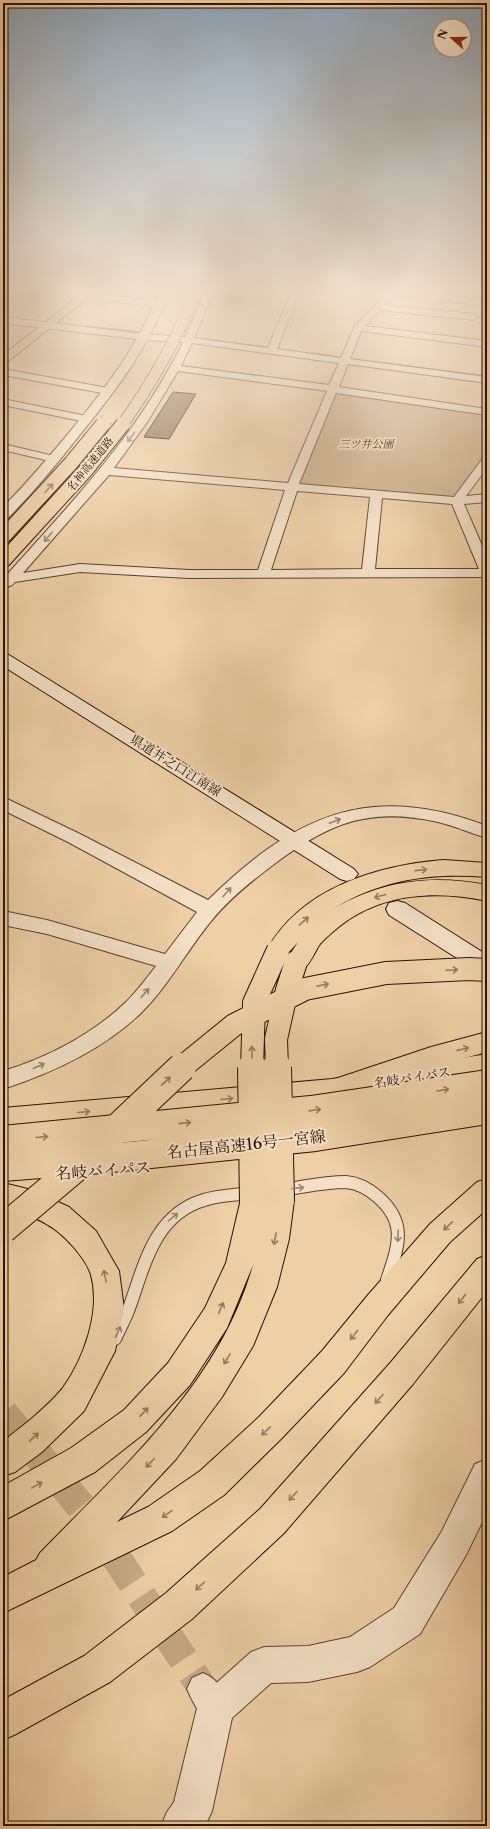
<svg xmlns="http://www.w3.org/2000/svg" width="490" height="1829" viewBox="0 0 490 1829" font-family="'Libre Caslon Text','Noto Serif JP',serif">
	<rect width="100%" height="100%" fill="#eecfa6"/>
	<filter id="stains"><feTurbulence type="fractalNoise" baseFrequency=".005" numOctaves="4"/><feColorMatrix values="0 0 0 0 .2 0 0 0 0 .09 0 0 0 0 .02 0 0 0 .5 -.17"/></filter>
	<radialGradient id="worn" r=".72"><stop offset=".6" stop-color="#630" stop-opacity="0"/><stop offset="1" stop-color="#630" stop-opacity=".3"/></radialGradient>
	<path fill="#cdaf8a" stroke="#7c6046" d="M 95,293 L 157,293 L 154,302 L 93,295 Z
		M 333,389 L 487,412 L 487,460 L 457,501 L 292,487 Z"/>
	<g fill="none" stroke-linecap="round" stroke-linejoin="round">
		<path stroke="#785c43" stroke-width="3" d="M 87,327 L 140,333
			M 206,340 L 266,348
			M 312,354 L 339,358
			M 385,364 L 487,377"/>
	</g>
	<path fill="#907457" stroke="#2b1102" d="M 173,392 L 196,394 L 169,439 L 144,437 Z"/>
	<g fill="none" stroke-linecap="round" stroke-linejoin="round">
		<path stroke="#c7a985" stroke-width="30" stroke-dasharray="30 16" stroke-linecap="butt" d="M 3,1413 L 88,1515 L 203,1689"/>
		<g stroke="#5c402b" stroke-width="14">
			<path id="service" d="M 282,1190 C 303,1187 324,1182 346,1182 C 358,1183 369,1189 378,1197 C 408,1223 398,1247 387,1280
				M 115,1339 C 119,1330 124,1321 128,1311 C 144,1268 153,1215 204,1200 C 219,1195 236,1195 252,1193"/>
		</g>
		<g stroke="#5c402b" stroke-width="2">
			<path id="minor" d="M 62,293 L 85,293 L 160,301 L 164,304 L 160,307 L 66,296 Z
				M 205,293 L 213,293 L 194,338 L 268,348 L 291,293 L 299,293 L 277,349 L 341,358 L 355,326 L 387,293 L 415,293 L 487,300 L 487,306 L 394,295 L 384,305 L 474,314 L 478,317 L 474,320 L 380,310 L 365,326 L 487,341 L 487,347 L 361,331 L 350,359 L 487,377 L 487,383 L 348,364 L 339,387 L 487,409 L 487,415 L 336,393 L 299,484 L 454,497 L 483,458 L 487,457 L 487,468 L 466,496 L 487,494 L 487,502 L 464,504 L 487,557 L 487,577 L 189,578 L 80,572 L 15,582 C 11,587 8,587 3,586 L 3,579 C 71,503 137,436 183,342 L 144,340 L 3,323 L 3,317 L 144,334 L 185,337 ZM 192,343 L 339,363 L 329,385 L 181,366 ZM 178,371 L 327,391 L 288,483 L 114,468 L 148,421 ZM 109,475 L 285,490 L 258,570 L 189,570 L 80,564 L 23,573 ZM 297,491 L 370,497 L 362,569 L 271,570 ZM 382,498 L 452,504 L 479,569 L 375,569 Z
				M 3,369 L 108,388 L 113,391 L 108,394 L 3,375 Z
				M 3,399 L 86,416 L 91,419 L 86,422 L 3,405 Z
				M 3,444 L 58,457 L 60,459 L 54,462 L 3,450 Z
				M 3,797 L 80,834 L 208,900 C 294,816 368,781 487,826 L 487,838 C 470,833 455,826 438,822 C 371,807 331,822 277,862 C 254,879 230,898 212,920 C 187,950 168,987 140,1014 C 102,1050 52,1073 3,1089 L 3,1071 C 47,1058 93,1034 126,1002 C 137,991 146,979 156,966 L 47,934 L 3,925 L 3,911 L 47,920 L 165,954 L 197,912 L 68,842 L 3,810 Z
				M 203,1673 C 219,1680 226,1692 232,1708 L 227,1719 L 216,1724 C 200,1717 194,1705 187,1689 L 192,1678 Z"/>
		</g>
		<g stroke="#5c402b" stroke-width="2">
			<path id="tertiary" d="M 158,293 L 168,293 C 149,348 114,393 78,437 C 56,465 33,493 8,518 L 3,519 L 3,507 C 26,484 47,459 68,434 C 104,390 138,347 158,293 Z
				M 487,1459 L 487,1512 L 466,1555 L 420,1634 L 370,1667 L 357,1672 L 308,1682 L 271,1683 L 232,1718 L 212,1811 L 205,1826 L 161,1826 L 167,1812 L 174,1802 L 197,1708 L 203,1695 L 251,1652 L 264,1647 L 308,1646 L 350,1637 L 394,1608 L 442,1531 L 475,1464 Z"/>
		</g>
		<g stroke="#2b1102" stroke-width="2">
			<path id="secondary" d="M 3,654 L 9,655 L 354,869 L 358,874 L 354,879 L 347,881 L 340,879 L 3,666 Z
				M 397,901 L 405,903 L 487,955 L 487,975 L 479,972 L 389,915 L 386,909 L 389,903 Z"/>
		</g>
		<g stroke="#2b1102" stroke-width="2">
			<path id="primary" d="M 83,293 L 94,293 L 7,362 L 3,363 L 3,355 Z"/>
		</g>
		<g stroke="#2b1102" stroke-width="2">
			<path id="trunk" d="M 487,1054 L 487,1074 L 332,1101 L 3,1130 L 3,1108 L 332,1079 Z"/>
		</g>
		<g stroke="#2b1102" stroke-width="2">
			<path id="motorway" d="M 444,860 L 487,863 L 487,877 C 430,872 377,880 328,912 C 379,881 429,874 487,885 L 487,901 C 437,890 383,893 341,925 C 334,931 326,937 320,944 C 315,951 310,965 303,969 C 297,971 293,970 288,968 L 285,962 L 298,942 C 289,952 285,960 270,956 L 267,950 C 301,888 378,865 444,860 Z
				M 487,1032 L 487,1052 L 431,1067 L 332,1101 L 323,1097 L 319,1090 L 323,1083 L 431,1047 Z
				M 487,1179 L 487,1209 L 450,1242 L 388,1315 L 344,1373 L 281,1439 L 224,1495 L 172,1531 L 3,1613 L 3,1577 L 36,1560 L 40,1553 C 122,1468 220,1383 253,1265 L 227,1328 L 190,1385 L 146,1432 L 95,1472 L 3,1521 L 3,1486 L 71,1448 L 124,1410 L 168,1363 L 205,1308 L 226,1263 L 240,1203 L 244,1194 L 254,1190 L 264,1194 L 266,1200 L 270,1191 L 280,1188 L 290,1191 L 294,1200 L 289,1239 L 277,1287 L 253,1346 L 222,1397 L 176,1459 L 117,1522 L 148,1507 L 200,1471 L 259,1417 L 322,1351 L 368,1295 L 430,1224 L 477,1182 Z
				M 3,1183 L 32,1190 L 69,1207 L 96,1231 L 119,1271 L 124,1309 L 115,1351 L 84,1411 L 42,1452 L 15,1472 L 3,1476 L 3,1441 C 20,1429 49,1405 62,1389 C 84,1359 101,1311 91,1275 C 86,1258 63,1233 48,1225 C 34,1216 19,1212 3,1207 Z
				M 487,1255 L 487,1291 L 413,1384 L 284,1533 L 192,1619 L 110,1682 L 16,1734 L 3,1740 L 3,1700 L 84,1656 L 166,1593 L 260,1509 L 391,1362 L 477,1259 Z"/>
		</g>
		<use href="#service" stroke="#f4e0c5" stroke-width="12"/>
		<use href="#minor" fill="#f4e0c5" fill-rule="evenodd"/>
		<use href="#tertiary" fill="#f4e0c5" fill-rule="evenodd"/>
		<use href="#secondary" fill="#f4e0c5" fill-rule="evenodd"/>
		<use href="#primary" fill="#eecfa6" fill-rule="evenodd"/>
		<use href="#trunk" fill="#eecfa6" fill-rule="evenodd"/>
		<use href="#motorway" fill="#eecfa6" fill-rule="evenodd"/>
		<g stroke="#2b1102" stroke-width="12" stroke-linecap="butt">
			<path id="motorway-bridge-far3" d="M 102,425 L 107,419
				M 122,425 C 152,383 176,341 195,293"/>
		</g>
		<g stroke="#2b1102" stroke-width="16" stroke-linecap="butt">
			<path id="motorway-bridge-far2" d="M 3,537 L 71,463 L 103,424
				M 3,561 L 87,469 L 123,424"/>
		</g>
		<g stroke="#2b1102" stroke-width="24" stroke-linecap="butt">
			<path id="motorway-bridge-far1" d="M 181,1068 L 234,1025 L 305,989 L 386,973 L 469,969 L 487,970
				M 252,1068 L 254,1003 L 278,950
				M 277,1068 L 276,1039 L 287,990 L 296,962"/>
		</g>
		<g stroke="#2b1102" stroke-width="30" stroke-linecap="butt">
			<path id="motorway-bridge" d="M 252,1067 L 254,1203
				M 277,1067 L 280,1200
				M 3,1140 L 311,1110 L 487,1084
				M 3,1167 L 102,1159 L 315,1137 L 487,1110
				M 3,1229 L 73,1170 L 182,1067"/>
		</g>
		<use href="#motorway-bridge-far3" stroke="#eecfa6" stroke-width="11"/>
		<use href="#motorway-bridge-far2" stroke="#eecfa6" stroke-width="14"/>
		<use href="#motorway-bridge-far1" stroke="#eecfa6" stroke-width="22"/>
		<use href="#motorway-bridge" stroke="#eecfa6" stroke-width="28"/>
	</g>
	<defs><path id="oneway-shaft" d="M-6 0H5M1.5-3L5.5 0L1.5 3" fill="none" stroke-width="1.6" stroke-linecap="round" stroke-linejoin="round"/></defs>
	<g stroke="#9a836d">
		<use href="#oneway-shaft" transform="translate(131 437) rotate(127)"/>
		<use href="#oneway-shaft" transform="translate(48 537) rotate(131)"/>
		<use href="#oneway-shaft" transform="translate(335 821) rotate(-21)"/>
		<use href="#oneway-shaft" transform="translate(227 892) rotate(-48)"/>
		<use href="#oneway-shaft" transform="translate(145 993) rotate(-50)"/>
		<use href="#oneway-shaft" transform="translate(39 1066) rotate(-23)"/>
		<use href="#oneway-shaft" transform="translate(298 1188) rotate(-7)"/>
		<use href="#oneway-shaft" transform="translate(173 1217) rotate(-39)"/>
		<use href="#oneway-shaft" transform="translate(398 1236) rotate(92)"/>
		<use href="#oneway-shaft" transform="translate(118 1332) rotate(-65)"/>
	</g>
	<g stroke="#967a5c">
		<use href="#oneway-shaft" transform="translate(49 488) rotate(-48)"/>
		<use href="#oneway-shaft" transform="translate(421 870) rotate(-6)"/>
		<use href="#oneway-shaft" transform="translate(380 896) rotate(165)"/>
		<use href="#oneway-shaft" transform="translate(304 921) rotate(-41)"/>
		<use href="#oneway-shaft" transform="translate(452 970) rotate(-3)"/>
		<use href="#oneway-shaft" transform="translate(323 985) rotate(-11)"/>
		<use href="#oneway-shaft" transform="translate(463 1049) rotate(-15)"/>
		<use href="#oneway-shaft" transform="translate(252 1052) rotate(-91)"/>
		<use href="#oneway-shaft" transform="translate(166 1081) rotate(-43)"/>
		<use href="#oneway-shaft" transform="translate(443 1090) rotate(-9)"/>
		<use href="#oneway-shaft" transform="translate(227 1099) rotate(-5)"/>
		<use href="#oneway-shaft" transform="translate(315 1110) rotate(-8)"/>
		<use href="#oneway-shaft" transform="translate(84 1112) rotate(-5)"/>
		<use href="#oneway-shaft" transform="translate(185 1123) rotate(-6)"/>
		<use href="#oneway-shaft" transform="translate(42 1137) rotate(-5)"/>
		<use href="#oneway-shaft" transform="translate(448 1226) rotate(137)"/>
		<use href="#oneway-shaft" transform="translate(275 1239) rotate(101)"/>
		<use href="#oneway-shaft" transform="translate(105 1276) rotate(-101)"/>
		<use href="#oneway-shaft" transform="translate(462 1299) rotate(129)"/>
		<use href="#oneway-shaft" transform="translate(221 1308) rotate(-66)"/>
		<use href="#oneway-shaft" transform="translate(354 1335) rotate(128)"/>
		<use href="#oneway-shaft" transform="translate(227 1359) rotate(121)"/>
		<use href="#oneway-shaft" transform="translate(379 1399) rotate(131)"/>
		<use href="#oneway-shaft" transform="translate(144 1412) rotate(-47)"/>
		<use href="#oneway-shaft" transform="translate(266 1431) rotate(136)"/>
		<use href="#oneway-shaft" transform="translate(34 1437) rotate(-43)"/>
		<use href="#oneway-shaft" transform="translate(150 1463) rotate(134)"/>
		<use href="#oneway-shaft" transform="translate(37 1485) rotate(-29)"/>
		<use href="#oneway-shaft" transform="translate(293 1496) rotate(132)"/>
		<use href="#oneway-shaft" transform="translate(167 1514) rotate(145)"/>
		<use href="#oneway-shaft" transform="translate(200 1586) rotate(138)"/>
	</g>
	<linearGradient id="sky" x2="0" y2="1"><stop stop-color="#90a5b7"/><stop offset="0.53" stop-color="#f7e9d7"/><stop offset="1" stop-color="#f7e9d7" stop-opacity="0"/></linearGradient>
	<rect width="490" height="549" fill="url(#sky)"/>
	<g text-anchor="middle" stroke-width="4" stroke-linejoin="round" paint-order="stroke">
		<g font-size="11" font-style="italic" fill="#5c402b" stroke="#f4e0c5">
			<text x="366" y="448">三ツ井公園</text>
		</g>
		<g font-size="11" fill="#2b1102" stroke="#f4e0c5">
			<text transform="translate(90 464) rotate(-51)" y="4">名神高速道路</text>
		</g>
		<g font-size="13" fill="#2b1102" stroke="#f4e0c5">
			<text transform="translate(176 765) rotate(32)" y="5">県道井之口江南線</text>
			<text transform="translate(412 1077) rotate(-9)" y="5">名岐バイパス</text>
		</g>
		<g font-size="16" fill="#2b1102" stroke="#f4e0c5">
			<text transform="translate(246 1144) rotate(-6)" y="6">名古屋高速16号一宮線</text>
			<text transform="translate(103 1170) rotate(-4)" y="6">名岐バイパス</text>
		</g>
	</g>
	<rect width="490" height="1829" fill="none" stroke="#eecfa6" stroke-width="16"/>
	<rect x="4" y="4" width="482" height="1821" fill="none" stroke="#2b1102" stroke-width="2"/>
	<rect x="8" y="8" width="474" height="1813" fill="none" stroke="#2b1102"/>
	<g transform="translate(452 38) rotate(291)"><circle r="19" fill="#f4e0c5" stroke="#a48d77"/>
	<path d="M0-3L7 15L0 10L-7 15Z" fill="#8f2418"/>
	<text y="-6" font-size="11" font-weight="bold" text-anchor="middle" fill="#2b1102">N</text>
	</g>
	<rect width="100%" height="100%" filter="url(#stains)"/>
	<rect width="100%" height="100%" fill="url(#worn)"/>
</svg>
